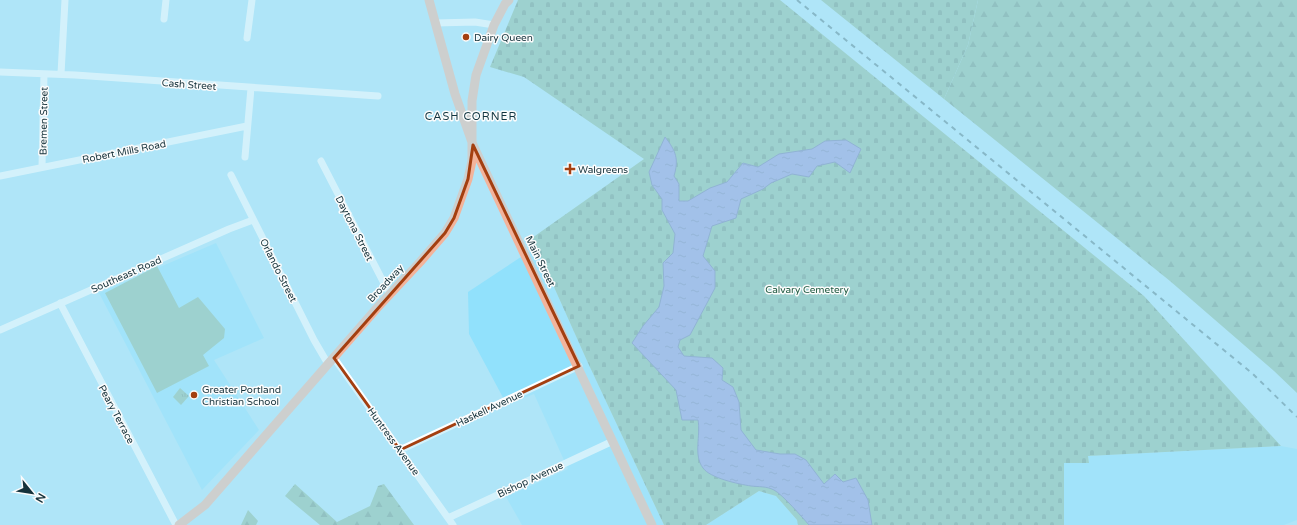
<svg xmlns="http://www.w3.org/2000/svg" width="1297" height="525" viewBox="0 0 1297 525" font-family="'Varela Round',sans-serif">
	<defs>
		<pattern id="grass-tufts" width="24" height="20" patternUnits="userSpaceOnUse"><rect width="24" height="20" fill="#88b89e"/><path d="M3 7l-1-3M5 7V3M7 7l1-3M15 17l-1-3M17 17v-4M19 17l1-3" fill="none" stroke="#6e9682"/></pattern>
		<pattern id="forest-firs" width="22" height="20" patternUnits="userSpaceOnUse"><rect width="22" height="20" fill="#88b89e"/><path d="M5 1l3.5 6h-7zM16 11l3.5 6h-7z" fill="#6e9682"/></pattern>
		<pattern id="cemetery-stones" width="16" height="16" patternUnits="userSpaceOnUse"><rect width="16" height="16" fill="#88b89e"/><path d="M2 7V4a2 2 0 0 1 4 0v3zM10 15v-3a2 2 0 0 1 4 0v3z" fill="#6e9682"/></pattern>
		<pattern id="water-ripples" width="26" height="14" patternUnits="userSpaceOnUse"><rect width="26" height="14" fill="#9295d7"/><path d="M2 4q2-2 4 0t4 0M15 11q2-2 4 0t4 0" fill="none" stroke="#767ab0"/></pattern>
	</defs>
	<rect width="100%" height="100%" fill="#afe5f8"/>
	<path fill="#91e1fc" d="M 216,243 L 264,338 L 214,360 L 259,430 L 202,490 L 99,293 Z
		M 536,247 L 588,363 L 664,525 L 522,525 L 506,497 L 568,469 L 534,394 L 507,405 L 469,334 L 468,292 Z
		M 1281,446 L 1297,449 L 1297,520 L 1284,525 L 1064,525 L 1064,463 L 1089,463 L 1088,456 Z
		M 759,491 L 776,496 L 797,520 L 798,525 L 706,525 Z"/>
	<path fill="url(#grass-tufts)" d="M 180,388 L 189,396 L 181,405 L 173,397 Z"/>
	<path fill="url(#forest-firs)" d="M 978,0 L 1297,0 L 1297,393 L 1274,371 L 1170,281 L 944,99 L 968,45 Z
		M 295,484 L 337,522 L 370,506 L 378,486 L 384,484 L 414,525 L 320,525 L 285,496 Z
		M 248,510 L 258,521 L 256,525 L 241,525 Z"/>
	<path fill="url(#cemetery-stones)" d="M 518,0 L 780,0 L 1144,296 L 1281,446 L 1088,456 L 1089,463 L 1064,463 L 1064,525 L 798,525 L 797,520 L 776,496 L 759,491 L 706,525 L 664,525 L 588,363 L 532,238 L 644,159 L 524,77 L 490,67 Z
		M 821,0 L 978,0 L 968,45 L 944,99 Z"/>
	<path fill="#88b89e" d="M 157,266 L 179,308 L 198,297 L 225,329 L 224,338 L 203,355 L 209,366 L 157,393 L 105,293 Z"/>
	<path fill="url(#water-ripples)" stroke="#6c77a8" d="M 665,137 C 676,151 679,159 674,176 L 679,184 L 679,201 L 688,201 L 710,188 L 727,182 L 743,163 L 758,167 L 779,154 L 812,149 L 825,141 L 846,140 L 861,149 L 850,173 L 835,162 L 817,166 L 809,177 L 792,174 L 771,183 L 763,189 L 741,199 L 736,218 L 712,226 L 703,256 L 715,271 L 715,288 L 690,335 L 680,340 L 678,347 L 684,356 L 712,358 L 723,368 L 722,380 L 733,387 L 739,402 L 741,430 L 756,450 L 780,454 L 795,454 L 806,460 L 824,484 L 835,474 L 843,482 L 856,478 L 868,500 L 872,525 L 809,525 C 802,517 783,495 774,490 C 766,486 759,487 751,486 C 738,484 710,478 703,468 C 693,455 701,435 698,420 L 682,420 L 676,390 L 632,343 L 643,326 L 659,307 L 664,286 L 663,263 L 673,253 L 675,234 L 662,210 L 662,199 L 652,185 L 649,172 Z"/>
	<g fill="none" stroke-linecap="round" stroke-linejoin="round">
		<path stroke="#fff" stroke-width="7" d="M 164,19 L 166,0
			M 436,23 L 475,22 L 494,25
			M 247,38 L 252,0
			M 0,72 L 75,75 L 378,96
			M 61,74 L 65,0
			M 245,157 L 251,88
			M 321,161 L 390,295
			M 42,167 L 44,74
			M 231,175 L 314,340 L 328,364
			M 0,176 L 247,126
			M 60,303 L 176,525
			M 0,330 L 229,229 L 253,220
			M 334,358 L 453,525
			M 400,450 L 579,366
			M 448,518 L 613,441"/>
		<path stroke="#f2b49c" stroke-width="9" d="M 429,0 L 455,94 L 473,145 L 652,525
			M 179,525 L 205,505 L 377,308 L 420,262 L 445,233 L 454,218 L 468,179 L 472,161 L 472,101 L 476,75 L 494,25 L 505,4 L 509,0"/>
		<path stroke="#58808e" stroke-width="2" stroke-dasharray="5 5" stroke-linecap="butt" d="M 797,0 L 1253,374 L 1297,417"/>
	</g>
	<path d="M0 0H1297V525H0ZM 473,145 L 579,366 L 400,450 L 334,358 L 445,233 L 454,218 L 468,179 Z" fill="#afe5f8" fill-opacity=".55" fill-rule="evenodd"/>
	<path fill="none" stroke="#a43f10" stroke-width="3" stroke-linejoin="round" d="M 473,145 L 579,366 L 400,450 L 334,358 L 445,233 L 454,218 L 468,179 Z"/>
	<g fill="#a43f10" stroke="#fcfcfc" stroke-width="1.5">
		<circle cx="466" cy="37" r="4"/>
		<path d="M568 163h4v4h4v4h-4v4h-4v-4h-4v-4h4z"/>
		<circle cx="194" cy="395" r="4"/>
	</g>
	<g text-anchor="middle" stroke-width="3" stroke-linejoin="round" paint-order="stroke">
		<g font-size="10" fill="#15323b" stroke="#fcfcfc" text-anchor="start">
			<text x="474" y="41">Dairy Queen</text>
			<text x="578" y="173">Walgreens</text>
			<text x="202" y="393">Greater Portland<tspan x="202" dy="12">Christian School</tspan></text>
		</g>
		<g font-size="10" fill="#15323b" stroke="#fcfcfc">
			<text transform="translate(189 84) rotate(4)" y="4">Cash Street</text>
			<text transform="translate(43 121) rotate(-89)" y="4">Bremen Street</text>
			<text transform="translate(124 151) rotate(-11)" y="4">Robert Mills Road</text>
			<text transform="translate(355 228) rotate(63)" y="4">Daytona Street</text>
			<text transform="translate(541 261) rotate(64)" y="4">Main Street</text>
			<text transform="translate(279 270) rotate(63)" y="4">Orlando Street</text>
			<text transform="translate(126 274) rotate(-24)" y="4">Southeast Road</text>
			<text transform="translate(385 283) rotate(-47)" y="4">Broadway</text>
			<text transform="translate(489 408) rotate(-25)" y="4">Haskell Avenue</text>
			<text transform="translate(117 414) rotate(62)" y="4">Peary Terrace</text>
			<text transform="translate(394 441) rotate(54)" y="4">Huntress Avenue</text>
			<text transform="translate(530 479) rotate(-25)" y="4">Bishop Avenue</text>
		</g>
		<g font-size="10" fill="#1f5a40" stroke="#fcfcfc">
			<text x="807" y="293">Calvary Cemetery</text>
		</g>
		<g font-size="11" letter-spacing="1" fill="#113641" stroke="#fcfcfc">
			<text x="471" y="120">CASH CORNER</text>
		</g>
	</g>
	<g transform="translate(32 493) rotate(120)" stroke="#fcfcfc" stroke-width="3" paint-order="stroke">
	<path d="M0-3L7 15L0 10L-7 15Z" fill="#15323b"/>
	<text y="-6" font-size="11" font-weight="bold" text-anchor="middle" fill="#15323b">N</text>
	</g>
</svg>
